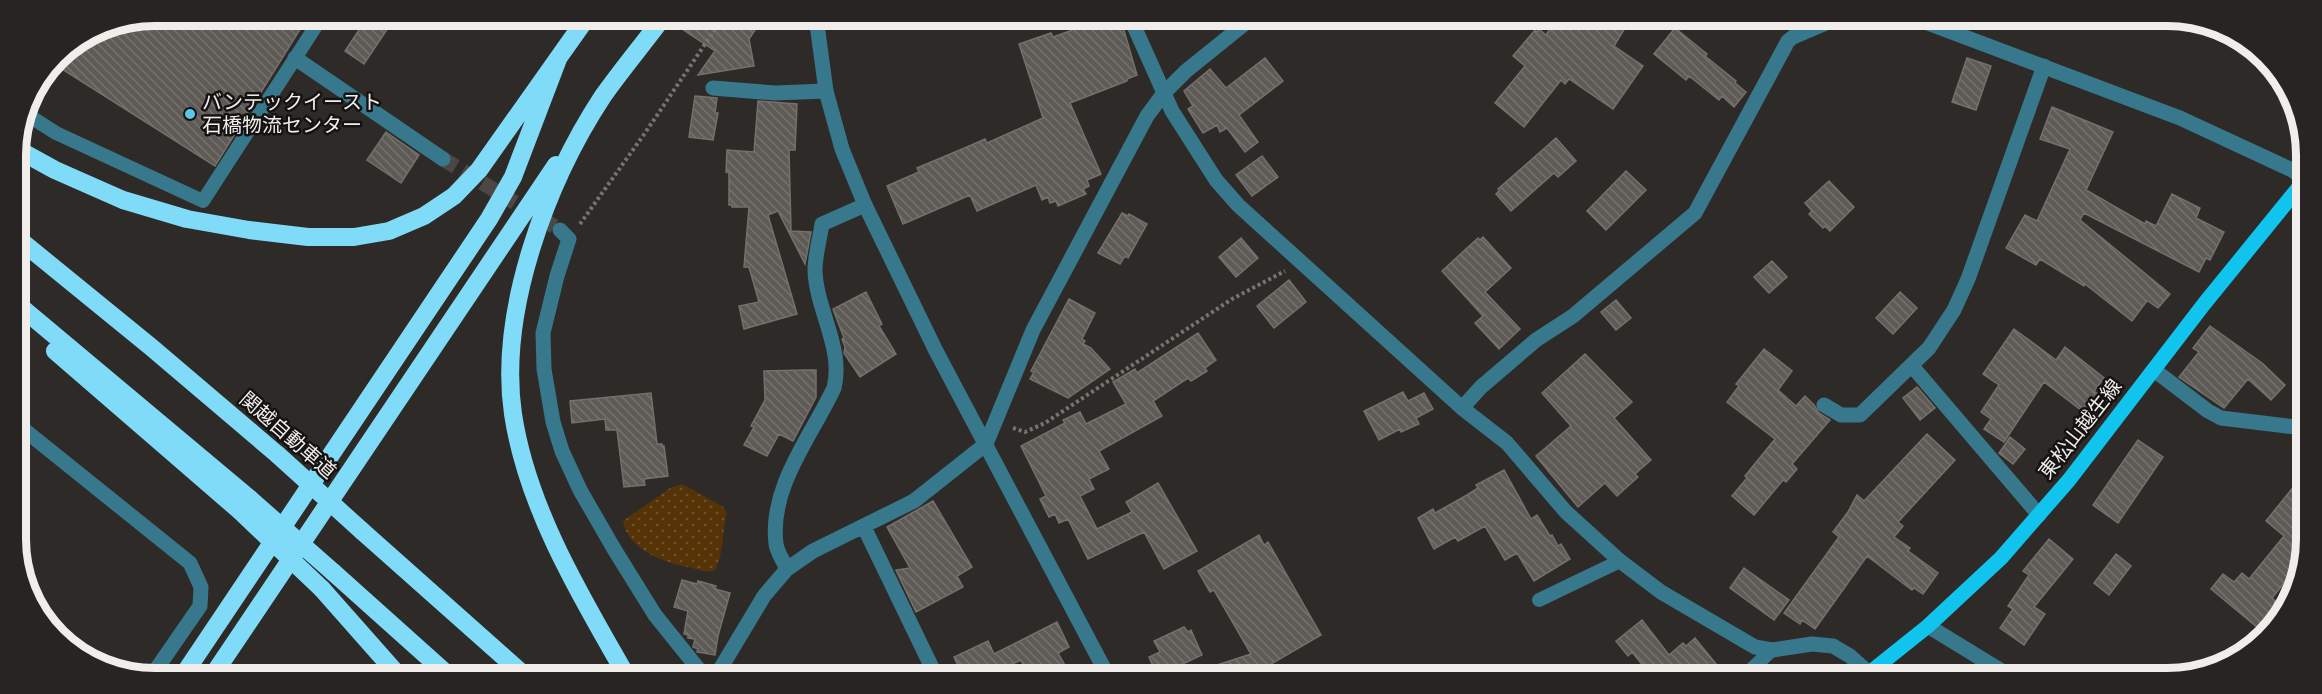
<svg xmlns="http://www.w3.org/2000/svg" width="2322" height="694" viewBox="0 0 2322 694" font-family="Helvetica,'Noto Sans JP',sans-serif">
	<defs>
		<pattern id="grass-dots" width="8" height="8" patternUnits="userSpaceOnUse" patternTransform="scale(1.5)"><rect width="8" height="8" fill="#563307"/><path d="M2 2h.1M6 6h.1" fill="none" stroke="#6f512b" stroke-width="1.8" stroke-linecap="round"/></pattern>
		<pattern id="building-back-hatch" width="6" height="6" patternUnits="userSpaceOnUse" patternTransform="scale(1.5)"><rect width="6" height="6" fill="#5e5a56"/><path d="M-1 5l2 2M0 0l6 6M5-1l2 2" fill="none" stroke="#75726e"/></pattern>
	</defs>
	<rect width="100%" height="100%" fill="#2e2a27"/>
	<path fill="url(#grass-dots)" d="M 682,484 L 722,506 L 727,512 C 722,530 724,554 715,570 C 705,574 698,569 688,567 C 664,563 627,549 623,521 L 670,488 Z"/>
	<path fill="url(#building-back-hatch)" stroke="#74706c" stroke-width="1.5" d="M 154,15 L 309,15 L 215,166 L 51,62 L 56,56 L 101,25 Z
		M 369,15 L 396,16 L 364,64 L 345,51 Z
		M 675,16 L 747,16 L 757,23 L 755,26 L 757,27 L 749,39 L 754,66 L 698,75 L 715,51 L 673,23 Z
		M 1109,17 L 1119,17 L 1121,20 L 1137,75 L 1127,79 L 1127,81 L 1070,103 L 1101,174 L 1087,180 L 1089,186 L 1083,189 L 1086,194 L 1058,206 L 1056,201 L 1050,203 L 1048,197 L 1042,200 L 1036,185 L 977,211 L 970,195 L 903,224 L 887,186 L 919,172 L 917,168 L 967,147 L 985,139 L 987,143 L 1043,118 L 1019,44 L 1051,33 L 1053,37 Z
		M 1557,18 L 1631,18 L 1614,46 L 1643,66 L 1613,109 L 1569,79 L 1565,84 L 1561,80 L 1524,127 L 1495,103 L 1525,66 L 1513,56 L 1535,30 L 1537,32 L 1539,29 L 1546,35 Z
		M 1675,28 L 1707,54 L 1705,56 L 1736,81 L 1735,83 L 1746,92 L 1734,107 L 1722,96 L 1719,100 L 1689,76 L 1686,80 L 1654,54 Z
		M 1265,58 L 1283,81 L 1239,115 L 1258,142 L 1245,152 L 1227,128 L 1220,132 L 1217,125 L 1203,133 L 1188,109 L 1193,106 L 1184,91 L 1210,69 L 1226,88 Z
		M 1967,58 L 1991,66 L 1976,110 L 1952,102 Z
		M 695,96 L 717,98 L 715,113 L 718,113 L 713,140 L 689,137 Z
		M 758,101 L 797,104 L 795,150 L 789,150 L 791,231 L 811,232 L 805,264 L 778,211 L 768,215 L 797,314 L 744,329 L 739,306 L 759,302 L 749,267 L 744,267 L 749,207 L 732,207 L 732,205 L 729,205 L 729,173 L 726,172 L 727,150 L 754,152 Z
		M 2052,107 L 2113,132 L 2086,190 L 2145,224 L 2146,221 L 2156,226 L 2172,194 L 2200,208 L 2196,218 L 2224,232 L 2210,260 L 2206,258 L 2199,272 L 2084,213 L 2080,220 L 2170,294 L 2158,308 L 2148,301 L 2146,302 L 2132,321 L 2085,284 L 2084,286 L 2040,259 L 2036,265 L 2006,248 L 2025,215 L 2037,221 L 2070,149 L 2040,139 Z
		M 386,132 L 419,155 L 401,183 L 367,160 Z
		M 1556,138 L 1576,161 L 1558,177 L 1554,173 L 1511,211 L 1496,194 L 1499,191 L 1498,189 Z
		M 1262,156 L 1278,177 L 1252,196 L 1236,175 Z
		M 1626,171 L 1646,190 L 1606,230 L 1587,211 Z
		M 1829,181 L 1854,207 L 1830,231 L 1825,226 L 1823,228 L 1809,214 L 1812,211 L 1805,203 Z
		M 1122,213 L 1128,216 L 1129,214 L 1147,224 L 1128,258 L 1125,256 L 1120,264 L 1098,253 Z
		M 1483,237 L 1511,268 L 1485,292 L 1520,329 L 1499,349 L 1475,323 L 1483,316 L 1442,271 L 1478,238 L 1480,240 Z
		M 1241,238 L 1258,258 L 1236,277 L 1219,257 Z
		M 1772,261 L 1787,277 L 1769,293 L 1754,277 Z
		M 1289,280 L 1306,302 L 1274,328 L 1257,306 Z
		M 866,292 L 882,324 L 879,326 L 896,354 L 860,377 L 844,353 L 845,347 L 842,339 L 844,338 L 833,309 Z
		M 1900,292 L 1917,308 L 1893,334 L 1876,318 Z
		M 1069,299 L 1095,313 L 1082,339 L 1085,341 L 1083,344 L 1091,348 L 1110,369 L 1068,398 L 1030,379 L 1034,372 L 1031,371 Z
		M 1616,300 L 1631,318 L 1616,330 L 1601,312 Z
		M 2210,326 L 2262,363 L 2285,385 L 2271,400 L 2248,379 L 2224,408 L 2179,377 L 2199,352 L 2193,348 Z
		M 2014,329 L 2056,360 L 2065,347 L 2104,378 L 2094,391 L 2108,401 L 2094,420 L 2044,382 L 2004,442 L 1984,429 L 1991,419 L 1981,412 L 1999,385 L 1983,374 Z
		M 1198,333 L 1216,360 L 1205,368 L 1207,371 L 1191,381 L 1188,378 L 1153,401 L 1162,416 L 1099,451 L 1109,469 L 1089,479 L 1094,489 L 1080,496 L 1097,529 L 1132,512 L 1126,502 L 1158,483 L 1197,551 L 1164,569 L 1144,532 L 1088,559 L 1068,519 L 1059,523 L 1055,514 L 1049,517 L 1040,499 L 1046,496 L 1021,446 L 1065,423 L 1063,420 L 1080,412 L 1086,424 L 1126,404 L 1113,382 L 1135,369 L 1137,373 Z
		M 1764,349 L 1792,371 L 1778,390 L 1796,406 L 1805,396 L 1814,405 L 1819,413 L 1830,420 L 1792,464 L 1797,469 L 1786,482 L 1783,480 L 1754,515 L 1732,496 L 1747,478 L 1745,476 L 1775,439 L 1727,402 L 1739,386 L 1736,384 Z
		M 1585,354 L 1632,402 L 1614,418 L 1651,460 L 1635,474 L 1638,477 L 1617,496 L 1605,483 L 1578,507 L 1536,456 L 1571,426 L 1542,393 Z
		M 806,370 L 816,370 L 816,397 L 793,441 L 779,434 L 767,456 L 744,445 L 754,427 L 751,426 L 765,400 L 764,371 Z
		M 1917,387 L 1935,408 L 1920,420 L 1903,398 Z
		M 1403,392 L 1408,401 L 1424,393 L 1433,409 L 1416,418 L 1419,424 L 1401,432 L 1400,429 L 1379,440 L 1364,411 Z
		M 651,393 L 657,444 L 662,444 L 662,446 L 664,446 L 668,476 L 644,479 L 645,485 L 624,487 L 617,430 L 606,430 L 605,419 L 572,423 L 570,401 Z
		M 1927,434 L 1955,460 L 1898,522 L 1903,526 L 1894,537 L 1910,548 L 1908,551 L 1938,573 L 1923,594 L 1914,588 L 1912,590 L 1867,556 L 1815,629 L 1802,620 L 1800,624 L 1784,613 L 1839,537 L 1833,532 L 1848,512 L 1857,495 L 1864,501 Z
		M 2010,437 L 2025,449 L 2013,464 L 1999,453 Z
		M 2138,440 L 2163,457 L 2118,523 L 2093,505 Z
		M 1504,470 L 1531,519 L 1537,515 L 1550,536 L 1552,535 L 1558,546 L 1561,544 L 1570,559 L 1534,581 L 1517,553 L 1505,560 L 1485,526 L 1458,541 L 1455,537 L 1434,549 L 1418,518 L 1433,509 L 1435,513 L 1467,495 L 1478,488 L 1476,485 Z
		M 2303,475 L 2302,561 L 2272,598 L 2275,601 L 2273,608 L 2275,614 L 2269,621 L 2257,627 L 2211,589 L 2223,574 L 2234,582 L 2242,573 L 2249,579 L 2284,536 L 2266,521 Z
		M 933,501 L 972,567 L 957,576 L 963,587 L 916,612 L 896,570 L 910,568 L 887,527 Z
		M 1259,535 L 1264,545 L 1268,542 L 1321,635 L 1249,677 L 1192,677 L 1192,673 L 1251,654 L 1214,590 L 1210,592 L 1198,571 Z
		M 2049,539 L 2073,559 L 2034,607 L 2045,614 L 2024,645 L 2000,628 L 2013,609 L 2008,606 L 2029,575 L 2023,571 Z
		M 2116,554 L 2131,566 L 2109,595 L 2094,583 Z
		M 1744,568 L 1789,600 L 1774,620 L 1730,588 Z
		M 682,580 L 697,584 L 698,581 L 716,586 L 715,589 L 730,593 L 718,636 L 715,655 L 697,652 L 698,649 L 693,647 L 695,639 L 688,638 L 688,635 L 684,634 L 688,611 L 674,607 Z
		M 1642,620 L 1669,655 L 1683,643 L 1686,646 L 1695,638 L 1720,669 L 1709,678 L 1653,678 L 1632,652 L 1628,656 L 1616,641 Z
		M 1057,622 L 1069,647 L 1058,653 L 1071,676 L 1028,676 L 1021,660 L 986,676 L 953,676 L 952,674 L 960,670 L 954,657 L 988,641 L 994,654 Z
		M 1184,627 L 1188,632 L 1191,630 L 1202,655 L 1176,667 L 1177,669 L 1158,677 L 1149,657 L 1160,652 L 1154,641 Z"/>
	<g fill="none" stroke-linecap="round" stroke-linejoin="round">
		<path stroke="#4b4744" stroke-width="15" stroke-dasharray="15 8" stroke-linecap="butt" d="M 443,159 L 560,230"/>
		<path stroke="#777471" stroke-width="4" stroke-dasharray="3 3" stroke-linecap="butt" d="M 580,224 L 645,133 L 724,16
			M 1013,428 L 1025,432 L 1045,423 L 1232,299 L 1285,271"/>
		<path stroke="#37788c" stroke-width="14" d="M 23,112 L 56,133 L 203,201 L 323,15
			M 1539,600 L 1620,561
			M 2282,608 L 2285,601
			M 2243,651 L 2268,630
			M 1742,678 L 1772,650"/>
		<path stroke="#37788c" stroke-width="15" d="M 1130,17 L 1172,111 L 1216,180 L 1238,205 L 1462,408 L 1507,443 L 1566,512 L 1620,561 L 1661,592 L 1755,647 L 1772,650 L 1812,644 L 1833,646 L 1850,656 L 1869,673
			M 295,58 L 443,159
			M 713,88 L 775,93 L 826,91
			M 560,230 L 569,239 L 557,276 L 543,333 L 544,369 L 553,422 L 562,451 L 580,490 L 614,549 L 655,615 L 704,676
			M 1912,366 L 2039,515
			M 2154,370 L 2208,411 L 2221,418 L 2303,428
			M 1824,405 L 1841,415 L 1860,415 L 1929,348 L 1954,310 L 1968,279 L 2044,66
			M 1462,408 L 1481,387 L 1536,340 L 1573,316 L 1695,213 L 1788,41 L 1793,37 L 1835,19
			M 17,424 L 190,563 L 201,587 L 200,606 L 153,674
			M 864,527 L 936,676
			M 787,569 C 784,562 777,552 776,544 C 769,487 811,437 834,388 C 844,348 816,310 815,270 C 815,255 820,238 822,224 L 865,205
			M 1928,626 L 2013,678
			M 716,676 L 764,596 L 787,569 L 813,551 L 914,501 L 986,444 L 1033,330 L 1147,116 L 1164,93"/>
		<path stroke="#37788c" stroke-width="15" d="M 816,17 L 826,91 L 842,149 L 865,205 L 936,351 L 1108,676
			M 1917,19 L 2180,118 L 2292,170 L 2304,179
			M 1164,93 L 1186,71 L 1253,17"/>
		<path stroke="#10c4ee" stroke-width="15" d="M 1863,678 L 1928,626 L 2001,558 L 2069,480 L 2204,304 L 2304,181"/>
		<path stroke="#7fdbf8" stroke-width="18" d="M 15,148 L 55,170 L 123,200 L 187,219 L 249,230 L 308,237 L 354,237 L 389,231 L 424,216 L 454,196 L 479,170 L 588,16
			M 16,237 L 151,347 L 278,455
			M 16,303 L 250,499
			M 55,351 L 240,511
			M 362,531 L 524,675
			M 333,572 L 448,675
			M 322,589 L 398,675
			M 184,674 L 489,219 L 513,177 L 558,59
			M 213,675 L 556,165
			M 626,675 C 580,595 527,507 513,414 C 498,311 547,181 603,96 C 622,69 644,43 664,16"/>
		<path stroke="#7fdbf8" stroke-width="18" d="M 278,455 L 362,531
			M 250,499 L 333,572
			M 240,511 L 322,589"/>
	</g>
	<circle fill="#5cc7e7" stroke="#151312" stroke-width="2" cx="190" cy="114" r="6"/>
	<g text-anchor="middle" stroke-width="5" stroke-linejoin="round" paint-order="stroke">
		<g font-size="20" fill="#f0edeb" stroke="#151312" text-anchor="start">
			<text x="202" y="109">バンテックイースト<tspan x="202" dy="23">石橋物流センター</tspan></text>
		</g>
		<g font-size="20" fill="#f0edeb" stroke="#151312">
			<text transform="translate(2080 429) rotate(-52)" y="7">東松山越生線</text>
			<text transform="translate(288 435) rotate(41)" y="7">関越自動車道</text>
		</g>
	</g>
	<path d="M0 0H2322V694H0ZM155 26H2167A129 129 0 0 1 2296 155V539A129 129 0 0 1 2167 668H155A129 129 0 0 1 26 539V155A129 129 0 0 1 155 26Z" fill="#272423" fill-rule="evenodd"/>
	<path fill="none" stroke="#f0edeb" stroke-width="8" d="M155 26H2167A129 129 0 0 1 2296 155V539A129 129 0 0 1 2167 668H155A129 129 0 0 1 26 539V155A129 129 0 0 1 155 26Z"/>
</svg>
